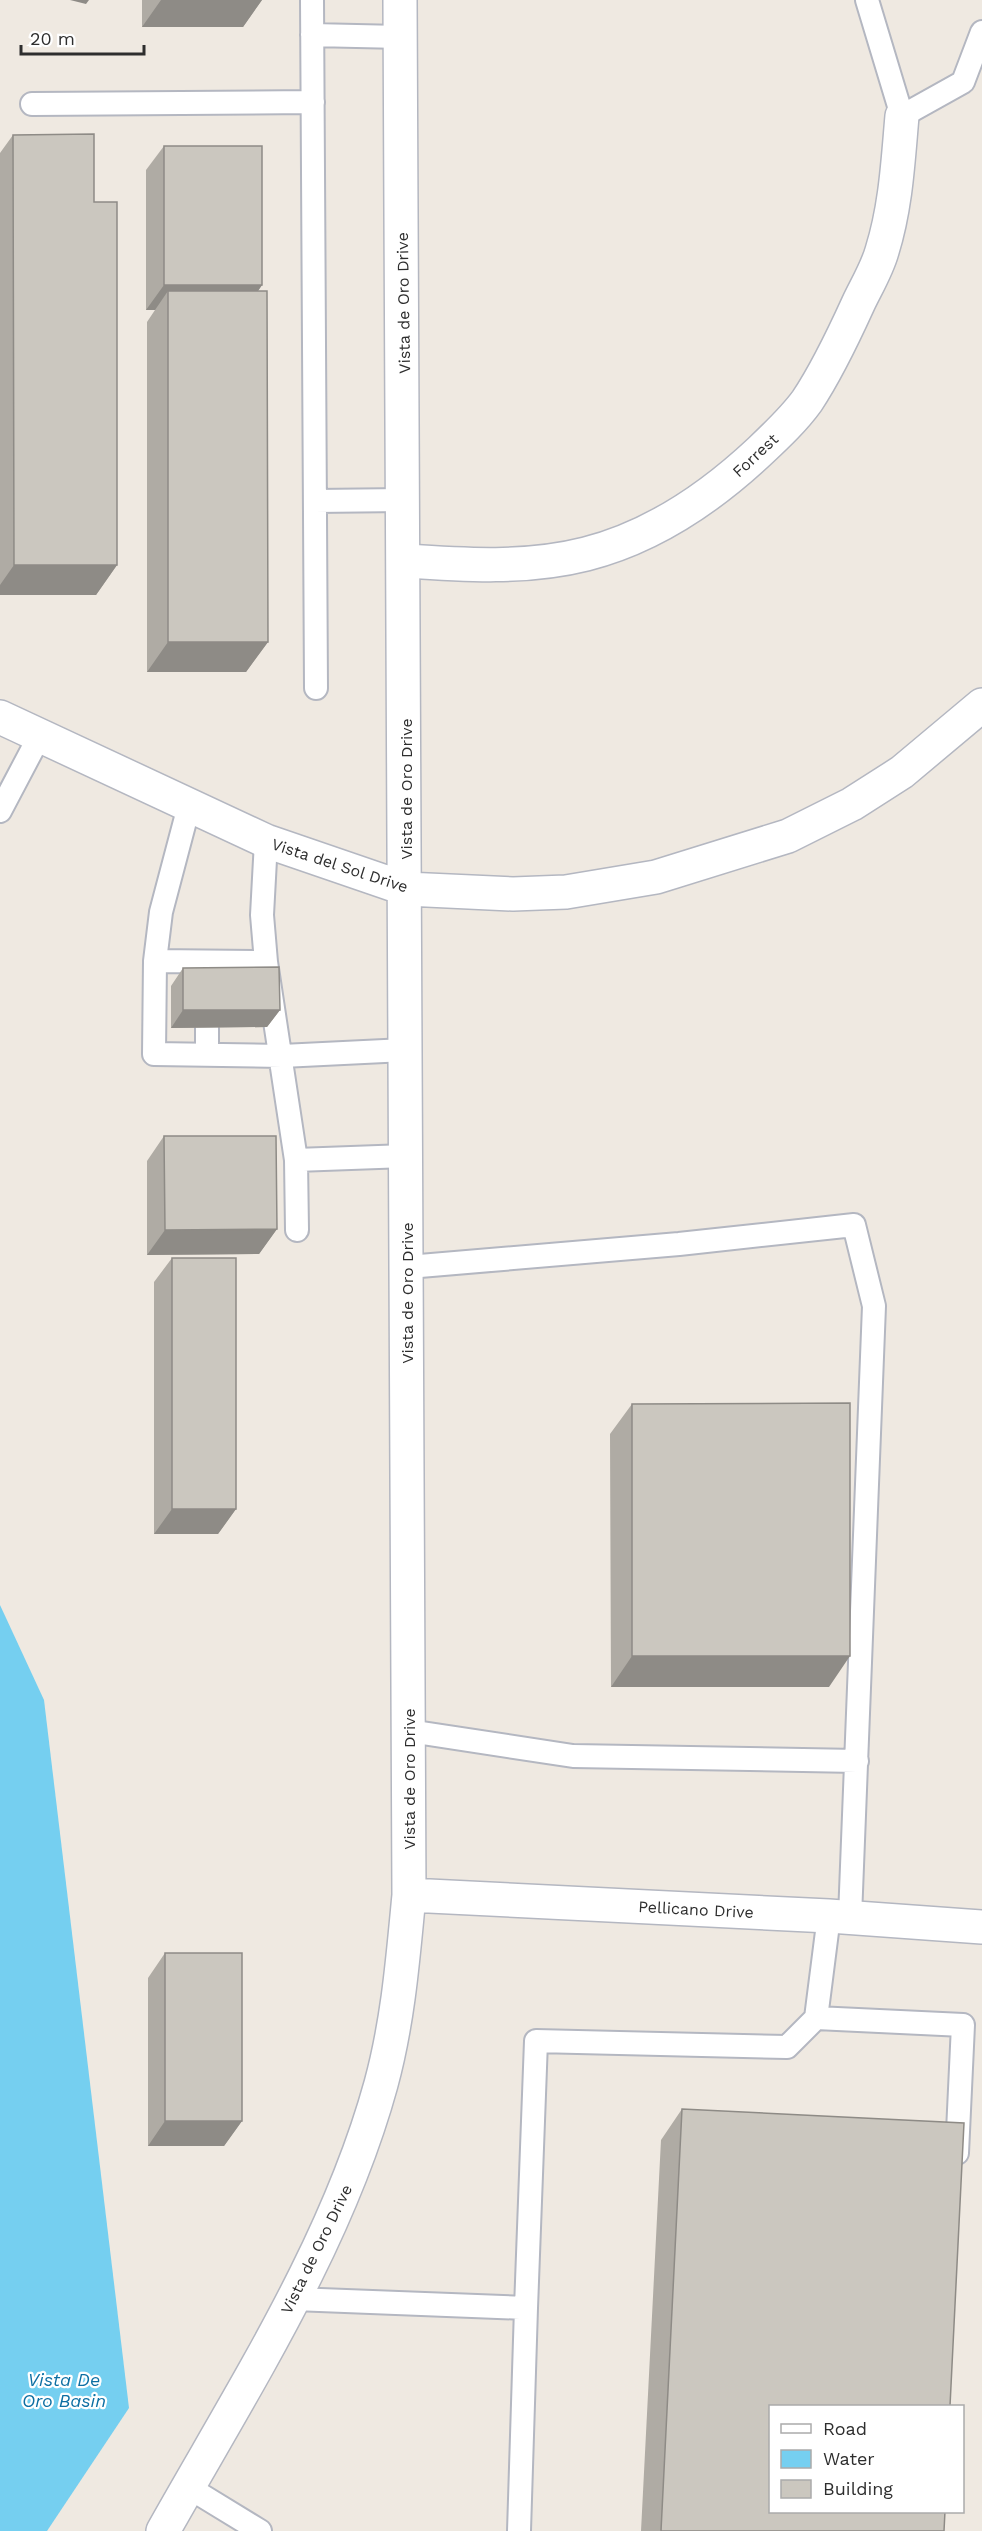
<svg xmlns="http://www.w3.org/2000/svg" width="982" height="2531" viewBox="0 0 982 2531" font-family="'Work Sans',sans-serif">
	<rect width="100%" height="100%" fill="#efe9e1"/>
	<path fill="#75cff0" d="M 0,1605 L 44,1700 L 129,2408 L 47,2531 L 0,2531 Z"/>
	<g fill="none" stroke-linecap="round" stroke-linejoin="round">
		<g stroke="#b4b7c1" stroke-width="26">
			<path id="lane" d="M 312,0 L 316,688
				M 867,0 L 902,116 L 963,82 L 982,32
				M 312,35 L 401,37
				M 32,104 L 313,102
				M 315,501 L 405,500
				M 189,806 L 161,912 L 155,961 L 154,1054 L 282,1056 L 405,1050
				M 0,811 L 39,737
				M 266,841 L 262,915 L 266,962 L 296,1160 L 297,1230
				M 155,961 L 266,962
				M 207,1028 L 207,1054
				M 296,1160 L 406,1156
				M 408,1267 L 679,1244 L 854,1225 L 874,1306 L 850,1917
				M 409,1731 L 573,1756 L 857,1761
				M 816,2018 L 963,2025 L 957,2153
				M 294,2299 L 526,2308 L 536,2041 L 787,2047 L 816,2018 L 829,1916
				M 188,2487 L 260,2531
				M 519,2531 L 526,2308"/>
		</g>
		<g stroke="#b4b7c1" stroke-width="36">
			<path id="street" d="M 405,561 C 465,565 527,569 586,554 C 653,537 711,497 760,451 C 777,435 794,419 807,401 C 827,371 843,337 858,304 C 866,287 877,269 882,251 C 896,206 898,161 902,116"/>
		</g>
		<g stroke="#b4b7c1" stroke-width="36">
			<path id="secondary" d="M 0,717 L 266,841 L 406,889 L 513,894 L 566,892 L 656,877 L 788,836 L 852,804 L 902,772 L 982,705
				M 409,1895 L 829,1916 L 982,1927
				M 163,2531 C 244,2387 337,2244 381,2084 C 398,2022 403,1958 409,1895 C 407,1264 405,632 400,0"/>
		</g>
		<use href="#lane" stroke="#fff" stroke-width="22"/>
		<use href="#street" stroke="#fff" stroke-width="33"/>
		<use href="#secondary" stroke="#fff" stroke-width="33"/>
	</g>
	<path fill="#afaba4" d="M 142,0 L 262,0 L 243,27 L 142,27 Z
		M 13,135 L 94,202 L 117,565 L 96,595 L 0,595 L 0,153 Z
		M 164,146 L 262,285 L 258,291 L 268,642 L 246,672 L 147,672 L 147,322 L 155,310 L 146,310 L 146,170 Z
		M 183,968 L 280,1010 L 267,1027 L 171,1028 L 171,986 Z
		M 164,1136 L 277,1229 L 259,1254 L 147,1255 L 147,1161 Z
		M 172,1258 L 236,1509 L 218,1534 L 154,1534 L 154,1282 Z
		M 632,1404 L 829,1687 L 611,1687 L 610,1434 Z
		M 165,1953 L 242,2121 L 224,2146 L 148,2146 L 148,1978 Z
		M 682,2109 L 944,2531 L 641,2531 L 661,2140 Z"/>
	<path fill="#8e8b86" d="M 70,0 L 89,0 L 86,4 Z
		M 161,0 L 262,0 L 243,27 L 142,27 Z
		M 164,285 L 262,285 L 245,310 L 168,291 L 155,310 L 146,310 Z
		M 14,565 L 117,565 L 96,595 L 0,595 L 0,585 Z
		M 168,642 L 268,642 L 246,672 L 147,672 Z
		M 183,1010 L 280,1010 L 267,1027 L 171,1028 Z
		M 277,1229 L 259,1254 L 147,1255 L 165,1230 Z
		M 172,1509 L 236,1509 L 218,1534 L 154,1534 Z
		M 632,1656 L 850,1656 L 829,1687 L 611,1687 Z
		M 165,2121 L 242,2121 L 224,2146 L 148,2146 Z"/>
	<path fill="#cbc7bf" stroke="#8e8b86" stroke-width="1.5" d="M 94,134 L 94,202 L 117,202 L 117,565 L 14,565 L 13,135 Z
		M 164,146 L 262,146 L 262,285 L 164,285 Z
		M 168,291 L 267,291 L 268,642 L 168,642 Z
		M 279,967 L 280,1010 L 183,1010 L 183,968 Z
		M 164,1136 L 276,1136 L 277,1229 L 165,1230 Z
		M 172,1258 L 236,1258 L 236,1509 L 172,1509 Z
		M 850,1403 L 850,1656 L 632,1656 L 632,1404 Z
		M 165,1953 L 242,1953 L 242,2121 L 165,2121 Z
		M 682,2109 L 964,2123 L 950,2406 L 771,2406 L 771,2511 L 945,2511 L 944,2531 L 661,2531 Z"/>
	<g text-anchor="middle" stroke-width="4.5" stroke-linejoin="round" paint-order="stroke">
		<g font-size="16" fill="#2e2e2e" stroke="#fff">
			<text transform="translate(403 303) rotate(-91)" y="6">Vista de Oro Drive</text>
			<text transform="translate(755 455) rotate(-43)" y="6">Forrest</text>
			<text transform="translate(406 789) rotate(-90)" y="6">Vista de Oro Drive</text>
			<text transform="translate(340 865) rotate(18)" y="6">Vista del Sol Drive</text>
			<text transform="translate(407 1293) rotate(-90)" y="6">Vista de Oro Drive</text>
			<text transform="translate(409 1779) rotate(-90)" y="6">Vista de Oro Drive</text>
			<text transform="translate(696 1909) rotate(3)" y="6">Pellicano Drive</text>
			<text transform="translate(316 2249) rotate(-64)" y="6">Vista de Oro Drive</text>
		</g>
		<g font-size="18" font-style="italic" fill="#0d6fa3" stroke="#fff">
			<text x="64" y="2386">Vista De<tspan x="64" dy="21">Oro Basin</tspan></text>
		</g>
	</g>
	<rect x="769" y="2405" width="195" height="108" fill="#ffffff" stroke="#ababab" stroke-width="1.5"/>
	<rect x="781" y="2424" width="30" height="9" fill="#ffffff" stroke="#ababab" stroke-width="1.5"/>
	<text x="823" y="2435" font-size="18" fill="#2e2e2e">Road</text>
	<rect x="781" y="2450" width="30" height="18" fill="#75cff0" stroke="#ababab" stroke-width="1.5"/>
	<text x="823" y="2465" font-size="18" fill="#2e2e2e">Water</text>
	<rect x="781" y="2480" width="30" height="18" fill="#cbc7bf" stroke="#ababab" stroke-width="1.5"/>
	<text x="823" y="2495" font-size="18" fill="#2e2e2e">Building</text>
	<path d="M21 45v9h123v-9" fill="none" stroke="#2e2e2e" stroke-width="3"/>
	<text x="30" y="45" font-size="18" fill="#2e2e2e" stroke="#ffffff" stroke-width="4.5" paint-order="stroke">20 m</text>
</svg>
